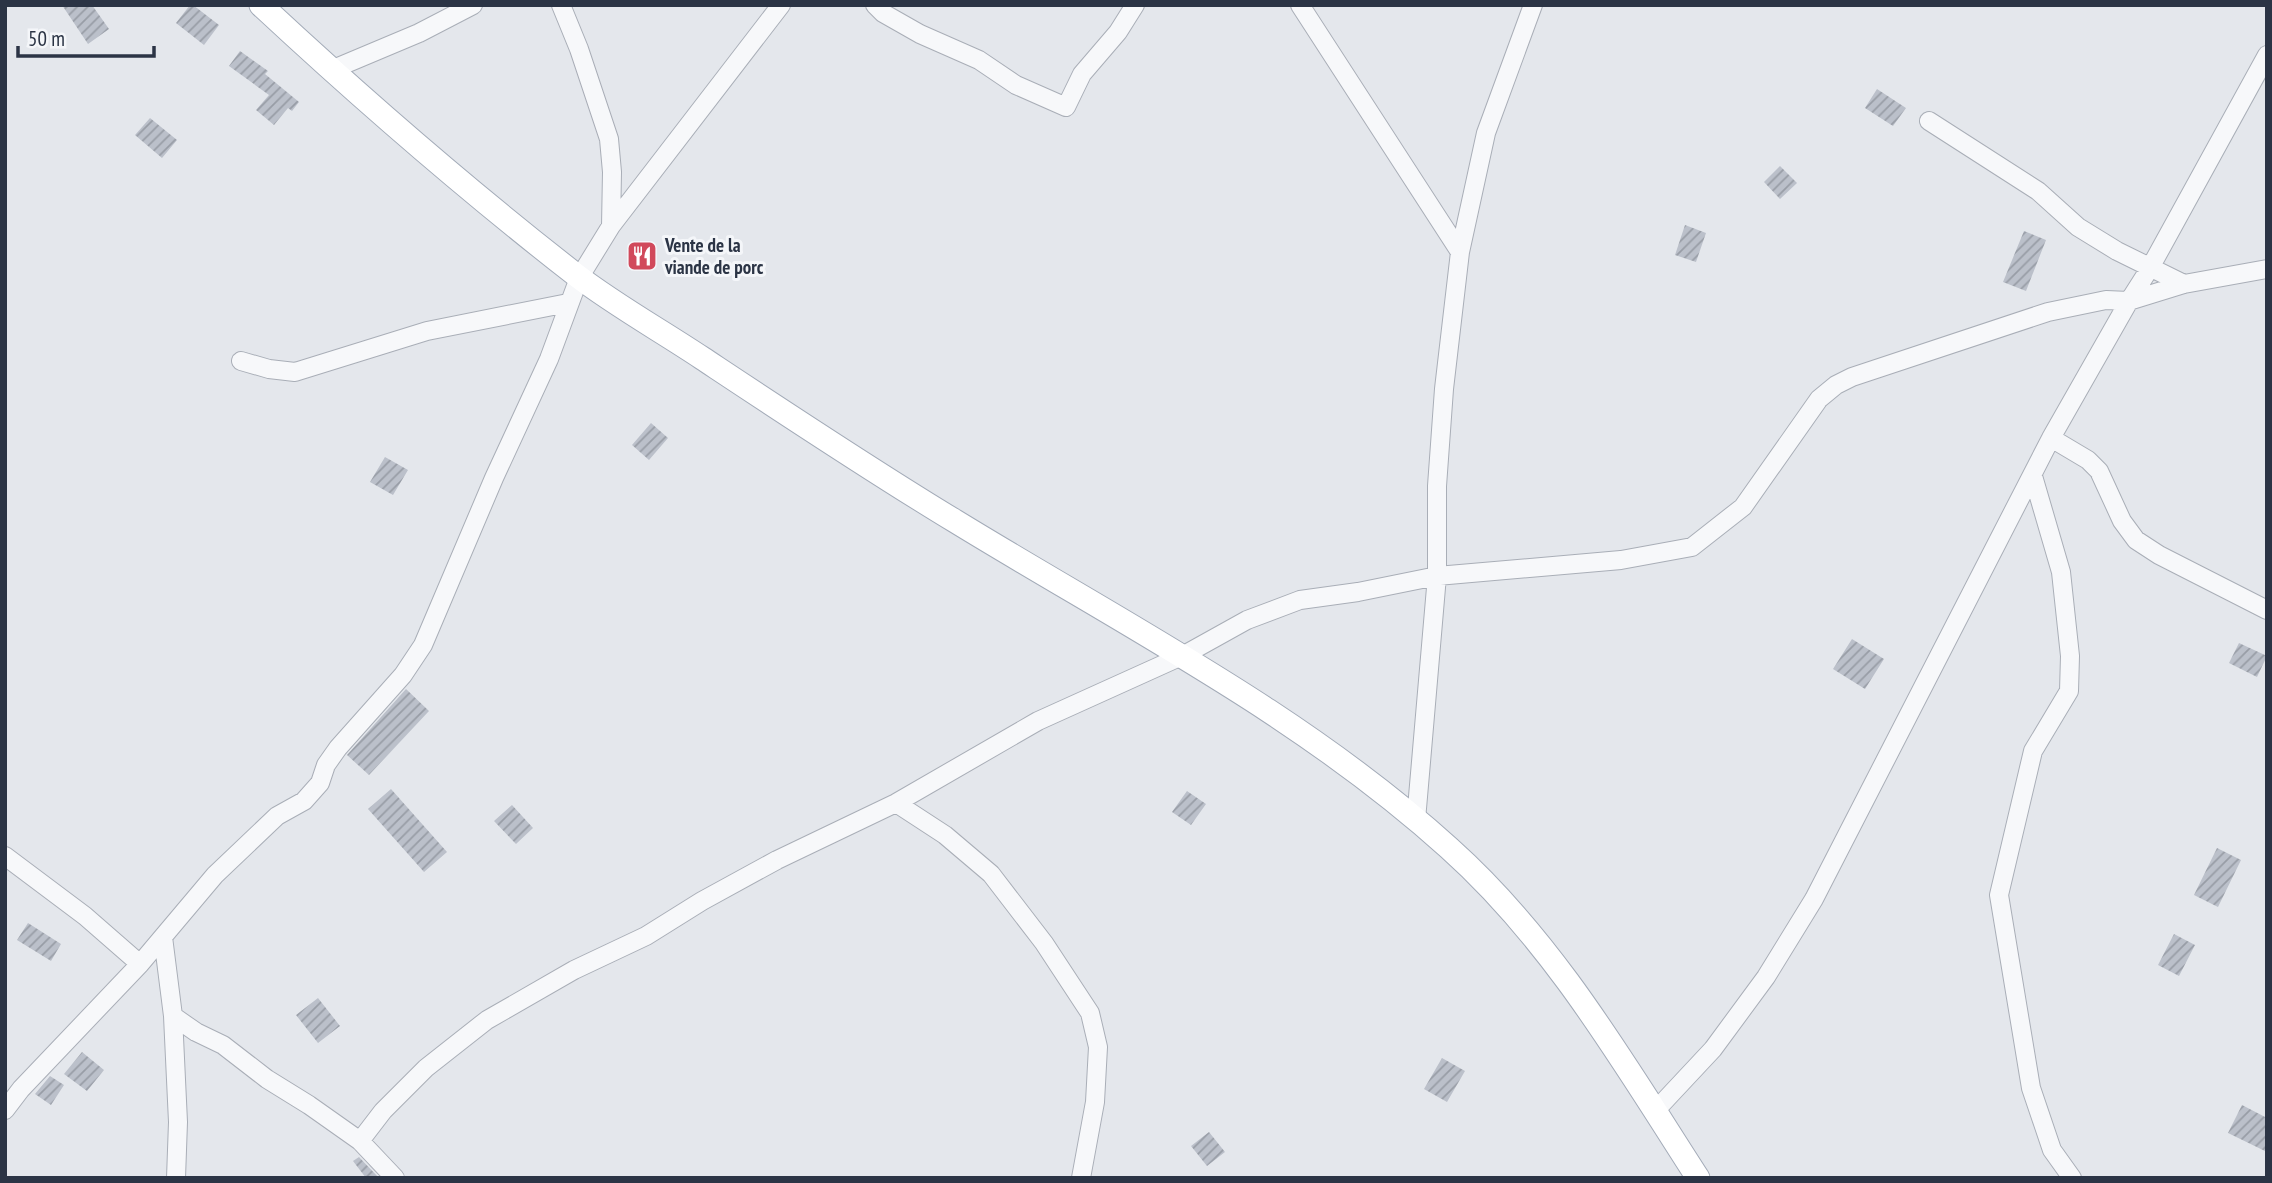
<svg xmlns="http://www.w3.org/2000/svg" width="2272" height="1183" viewBox="0 0 2272 1183" font-family="'PT Sans Narrow',sans-serif">
	<defs>
		<pattern id="building-hatch" width="6" height="6" patternUnits="userSpaceOnUse" patternTransform="scale(1.75)"><rect width="6" height="6" fill="#bbc0ca"/><path d="M-1 1l2-2M0 6l6-6M5 7l2-2" fill="none" stroke="#989da6"/></pattern>
	</defs>
	<rect width="100%" height="100%" fill="#e4e7ec"/>
	<path fill="url(#building-hatch)" d="M 62,5 L 92,5 L 109,29 L 88,44 Z
		M 190,5 L 193,5 L 219,25 L 204,45 L 176,23 Z
		M 240,51 L 268,71 L 265,74 L 299,102 L 292,111 L 288,108 L 274,125 L 256,110 L 269,95 L 229,66 Z
		M 1877,89 L 1906,108 L 1893,126 L 1865,108 Z
		M 150,118 L 177,140 L 162,158 L 135,135 Z
		M 1780,166 L 1797,183 L 1780,199 L 1764,182 Z
		M 1685,225 L 1706,233 L 1696,262 L 1675,255 Z
		M 2024,231 L 2046,240 L 2026,291 L 2003,282 Z
		M 651,423 L 668,438 L 649,460 L 632,445 Z
		M 385,457 L 408,470 L 393,495 L 370,482 Z
		M 1852,639 L 1884,659 L 1865,689 L 1833,669 Z
		M 2239,643 L 2267,656 L 2257,677 L 2229,663 Z
		M 406,689 L 429,711 L 369,775 L 347,755 Z
		M 391,789 L 447,852 L 424,872 L 368,809 Z
		M 1187,791 L 1206,804 L 1191,825 L 1172,812 Z
		M 512,805 L 533,828 L 516,844 L 494,821 Z
		M 2217,848 L 2241,860 L 2218,907 L 2194,895 Z
		M 28,923 L 61,944 L 51,961 L 17,940 Z
		M 2174,934 L 2195,945 L 2179,976 L 2158,965 Z
		M 318,998 L 340,1026 L 318,1043 L 296,1015 Z
		M 82,1052 L 104,1070 L 87,1091 L 64,1074 Z
		M 1442,1058 L 1465,1071 L 1447,1102 L 1424,1089 Z
		M 50,1076 L 64,1085 L 51,1105 L 35,1094 Z
		M 2242,1105 L 2267,1118 L 2267,1152 L 2228,1133 Z
		M 1209,1132 L 1225,1152 L 1207,1166 L 1191,1146 Z
		M 359,1157 L 379,1178 L 366,1178 L 353,1161 Z"/>
	<g fill="none" stroke-linecap="round" stroke-linejoin="round">
		<g stroke="#a9aeb7" stroke-width="20">
			<path id="minor" d="M 561,5 L 579,49 L 609,139 L 612,172 L 611,226
				M 875,5 L 883,13 L 920,34 L 979,60 L 1016,85 L 1066,107 L 1082,74 L 1118,32 L 1135,5
				M 1300,5 L 1460,252
				M 331,70 L 419,33 L 473,5
				M 1929,121 L 2038,191 L 2078,227 L 2117,251 L 2184,284
				M 241,361 L 269,369 L 295,372 L 427,331 L 568,303
				M 2051,438 L 2088,460 L 2099,471 L 2122,521 L 2136,540 L 2159,555 L 2267,610
				M 2033,476 L 2061,572 L 2070,656 L 2069,691 L 2033,751 L 1999,895 L 2031,1088 L 2052,1150 L 2072,1178
				M 896,803 L 945,835 L 991,874 L 1044,943 L 1090,1013 L 1098,1047 L 1095,1102 L 1081,1178
				M 1416,820 L 1437,576 L 1437,486 L 1444,389 L 1460,252 L 1486,133 L 1533,5
				M 5,856 L 85,916 L 140,964
				M 163,937 L 173,1016 L 178,1122 L 176,1178
				M 173,1016 L 196,1032 L 223,1045 L 267,1079 L 309,1105 L 360,1141 L 395,1178
				M 5,1110 L 21,1089 L 140,964 L 215,875 L 277,816 L 304,801 L 320,783 L 326,765 L 338,748 L 403,675 L 423,645 L 494,478 L 549,359 L 579,278 L 611,226 L 781,5
				M 1655,1111 L 1713,1049 L 1766,977 L 1814,899 L 2051,438 L 2129,301 L 2150,268 L 2267,55
				M 360,1141 L 383,1111 L 426,1068 L 487,1020 L 574,970 L 646,936 L 702,901 L 777,860 L 896,803 L 1038,721 L 1184,655 L 1247,620 L 1300,600 L 1358,592 L 1437,576 L 1621,560 L 1692,547 L 1743,507 L 1819,399 L 1836,385 L 1852,377 L 2048,312 L 2106,300 L 2129,301 L 2184,284 L 2267,269"/>
		</g>
		<g stroke="#a3abb8" stroke-width="25">
			<path id="major" d="M 261,5 C 362,99 467,190 576,275 C 615,305 660,330 702,358 C 785,413 869,469 955,521 C 1123,624 1302,715 1449,848 C 1553,941 1623,1062 1698,1178"/>
		</g>
		<use href="#minor" stroke="#f7f8fa" stroke-width="18"/>
		<use href="#major" stroke="#fff" stroke-width="23"/>
	</g>
	<defs>
		<g id="restaurant-square" transform="scale(1.575)"><rect x="-9" y="-9" width="18" height="18" rx="4" fill="#d1495b" stroke="#f4f6f9"/><path d="M-5-6h1v4h1v-4h1v4h1v-4h1v5L-1.5 .5V6h-2V.5L-5-1ZM5-6V6H3V1.5H1.5Q1.5-4 5-6Z" fill="#fff"/></g>
	</defs>
	<g fill-rule="evenodd">
		<use href="#restaurant-square" x="642" y="256"/>
	</g>
	<g text-anchor="middle" stroke-width="6" stroke-linejoin="round" paint-order="stroke">
		<g font-size="19" font-weight="bold" fill="#2b3445" stroke="#f4f6f9" text-anchor="start">
			<text x="665" y="252">Vente de la<tspan x="665" dy="22">viande de porc</tspan></text>
		</g>
	</g>
	<rect width="2272" height="1183" fill="none" stroke="#2b3445" stroke-width="14"/>
	<path d="M18 46v10h136v-10" fill="none" stroke="#2b3445" stroke-width="3.5"/>
	<text x="28" y="46" font-size="21" fill="#2b3445" stroke="#f4f6f9" stroke-width="5" paint-order="stroke">50 m</text>
</svg>
